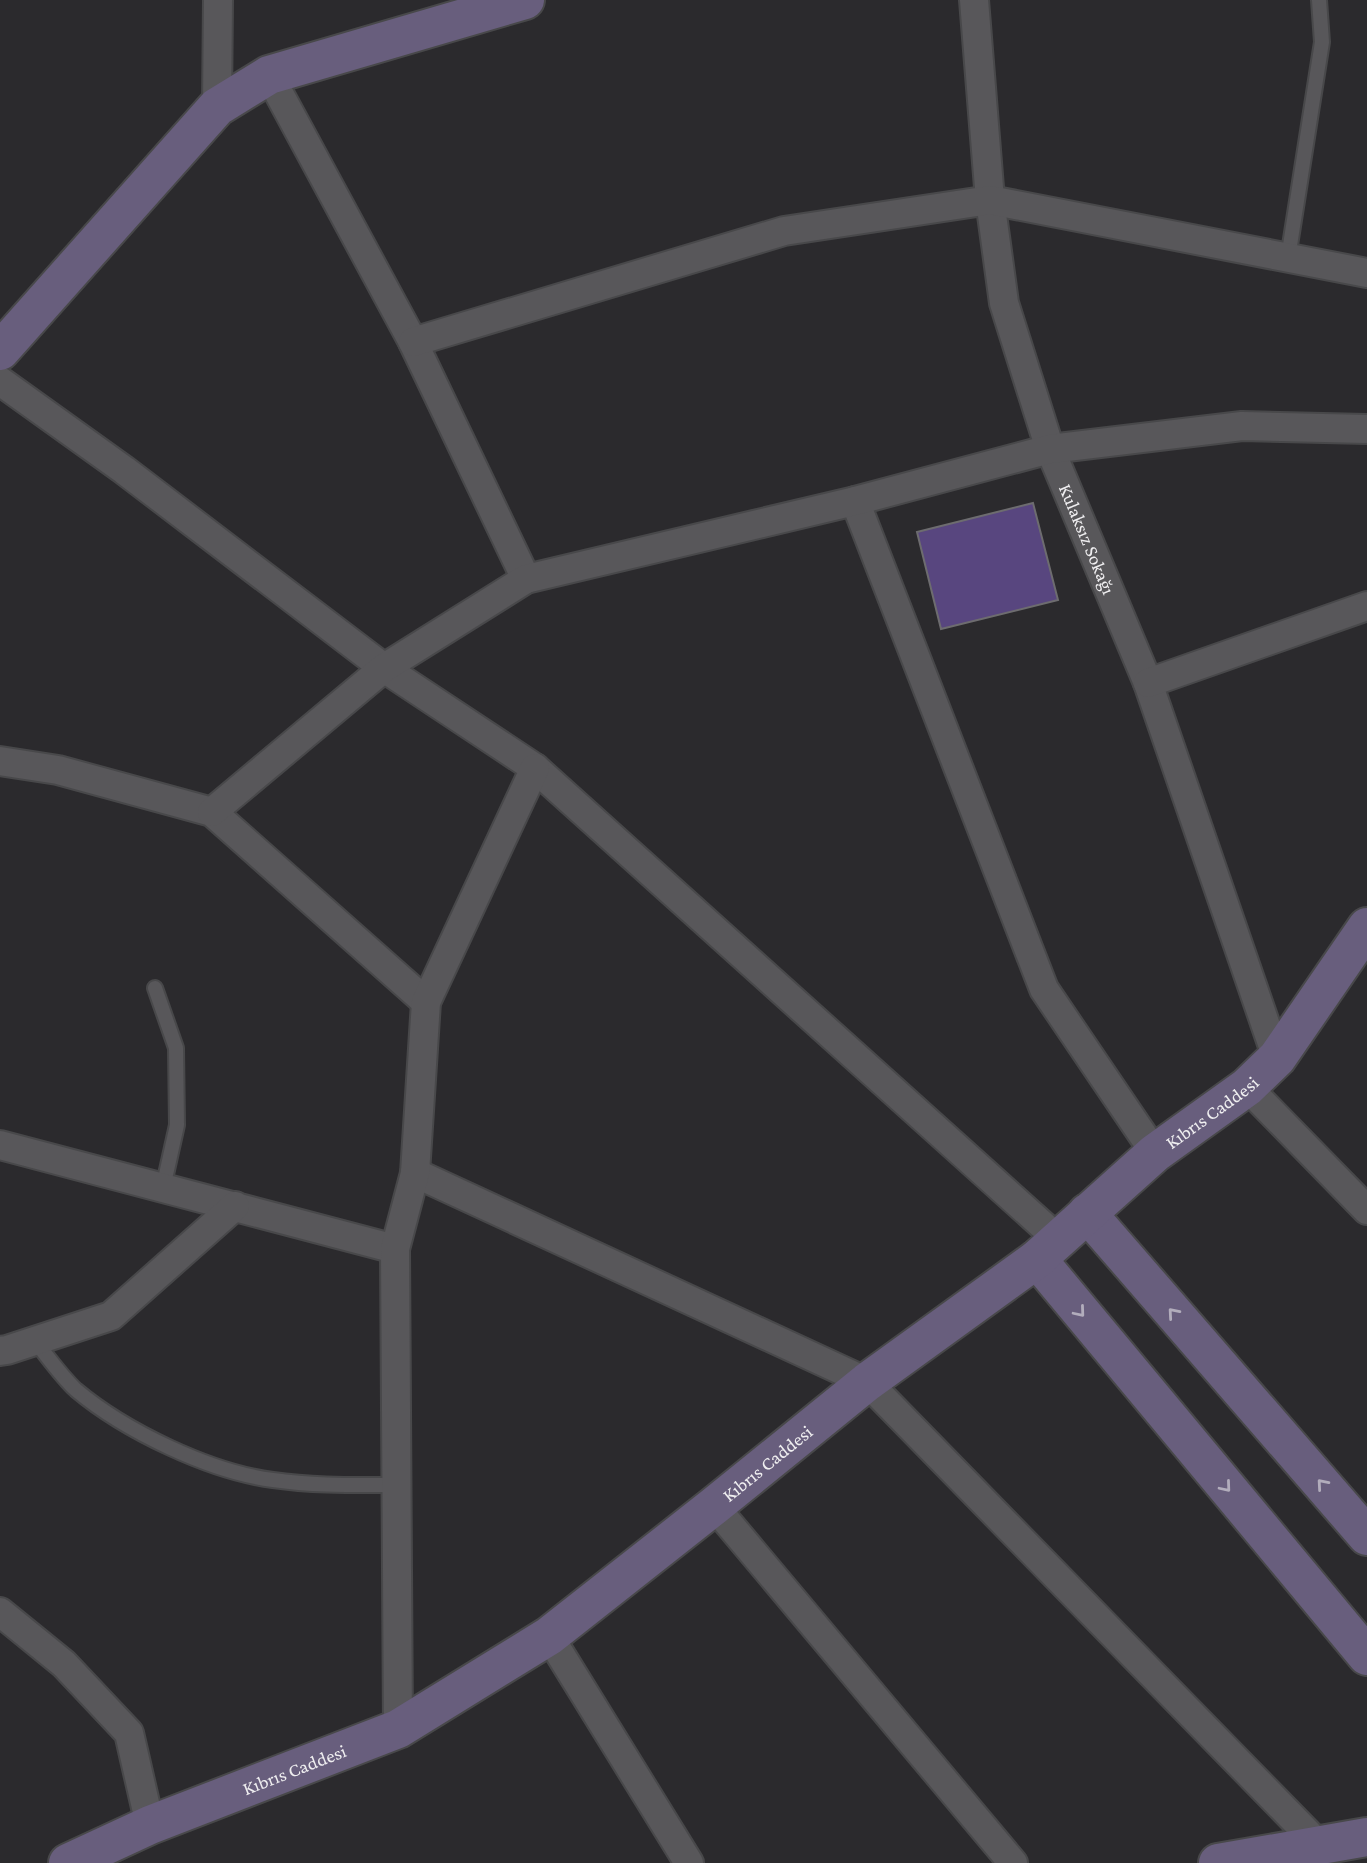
<svg xmlns="http://www.w3.org/2000/svg" width="1367" height="1863" viewBox="0 0 1367 1863" font-family="'Crimson Pro',serif">
	<rect width="100%" height="100%" fill="#2b2a2d"/>
	<path fill="#58467f" stroke="#6d6c6f" stroke-width="2" d="M 1033,503 L 1058,600 L 941,629 L 917,532 Z"/>
	<g fill="none" stroke-linecap="round" stroke-linejoin="round">
		<g stroke="#48484a" stroke-width="18">
			<path id="lane" d="M 1288,258 L 1322,42 L 1319,0
				M 155,988 L 176,1048 L 177,1125 L 163,1188
				M 35,1341 C 48,1357 61,1376 76,1390 C 125,1431 210,1472 273,1480 C 314,1486 355,1485 396,1485"/>
		</g>
		<g stroke="#48484a" stroke-width="32">
			<g id="street">
				<path id="s1" d="M 974,0 L 990,200 L 1004,303 L 1050,449 L 1148,683 L 1277,1058"/>
				<path d="M 269,75 L 413,342 L 526,579"/>
				<path d="M 217,107 L 218,0"/>
				<path d="M 413,342 L 784,231 L 990,200 L 1367,273"/>
				<path d="M 0,381 L 124,470 L 384,668 L 535,768 L 1059,1240"/>
				<path d="M 855,501 L 1044,989 L 1155,1153"/>
				<path d="M 1148,683 L 1367,606"/>
				<path d="M 0,761 L 58,770 L 212,812 L 426,1002"/>
				<path d="M 212,812 L 384,668 L 526,579 L 855,501 L 1050,449 L 1242,426 L 1367,429"/>
				<path d="M 1247,1087 L 1367,1210"/>
				<path d="M 0,1145 L 395,1249"/>
				<path d="M 415,1173 L 867,1382 L 1320,1846"/>
				<path d="M 0,1351 L 7,1350 L 111,1316 L 235,1206"/>
				<path d="M 714,1506 L 1013,1863"/>
				<path d="M 0,1612 L 64,1664 L 129,1733 L 150,1825"/>
				<path d="M 549,1636 L 689,1863"/>
				<path d="M 398,1729 L 395,1249 L 415,1173 L 426,1002 L 535,768"/>
			</g>
		</g>
		<g stroke="#48484a" stroke-width="42">
			<g id="secondary">
				<path d="M 0,351 L 217,107 L 269,75 L 525,0"/>
				<path d="M 1087,1213 L 1367,1536"/>
				<path d="M 1037,1259 L 1367,1656"/>
				<path id="s2" d="M 68,1863 L 150,1825 L 398,1729 L 549,1636 L 714,1506 L 867,1382 L 1037,1259 L 1155,1153 L 1247,1087 L 1277,1058 L 1367,927"/>
				<path d="M 1218,1863 L 1367,1837"/>
			</g>
		</g>
		<use href="#lane" stroke="#58575a" stroke-width="14"/>
		<use href="#street" stroke="#58575a" stroke-width="28"/>
		<use href="#secondary" stroke="#685e7d" stroke-width="38"/>
	</g>
	<defs><path id="oneway-chevron" d="M-2-3.5L2.5 0L-2 3.5" fill="none" stroke-width="1.6" stroke-linecap="round" stroke-linejoin="round" transform="scale(1.75)"/></defs>
	<g stroke="#b2adbc">
		<use href="#oneway-chevron" transform="translate(1080 1312) rotate(50)"/>
		<use href="#oneway-chevron" transform="translate(1173 1313) rotate(-131)"/>
		<use href="#oneway-chevron" transform="translate(1322 1484) rotate(-131)"/>
		<use href="#oneway-chevron" transform="translate(1226 1487) rotate(50)"/>
	</g>
	<g text-anchor="middle" stroke-width="6" stroke-linejoin="round" paint-order="stroke">
		<g font-size="19" fill="#efeef0" stroke="#212023">
			<text dy="7" stroke="none"><textPath href="#s1" startOffset="555">Kulaksız Sokağı</textPath></text>
			<text dy="7" stroke="none"><textPath href="#s2" startOffset="1379">Kıbrıs Caddesi</textPath></text>
			<text dy="7" stroke="none"><textPath href="#s2" startOffset="812">Kıbrıs Caddesi</textPath></text>
			<text dy="7" stroke="none"><textPath href="#s2" startOffset="245">Kıbrıs Caddesi</textPath></text>
		</g>
	</g>
</svg>
